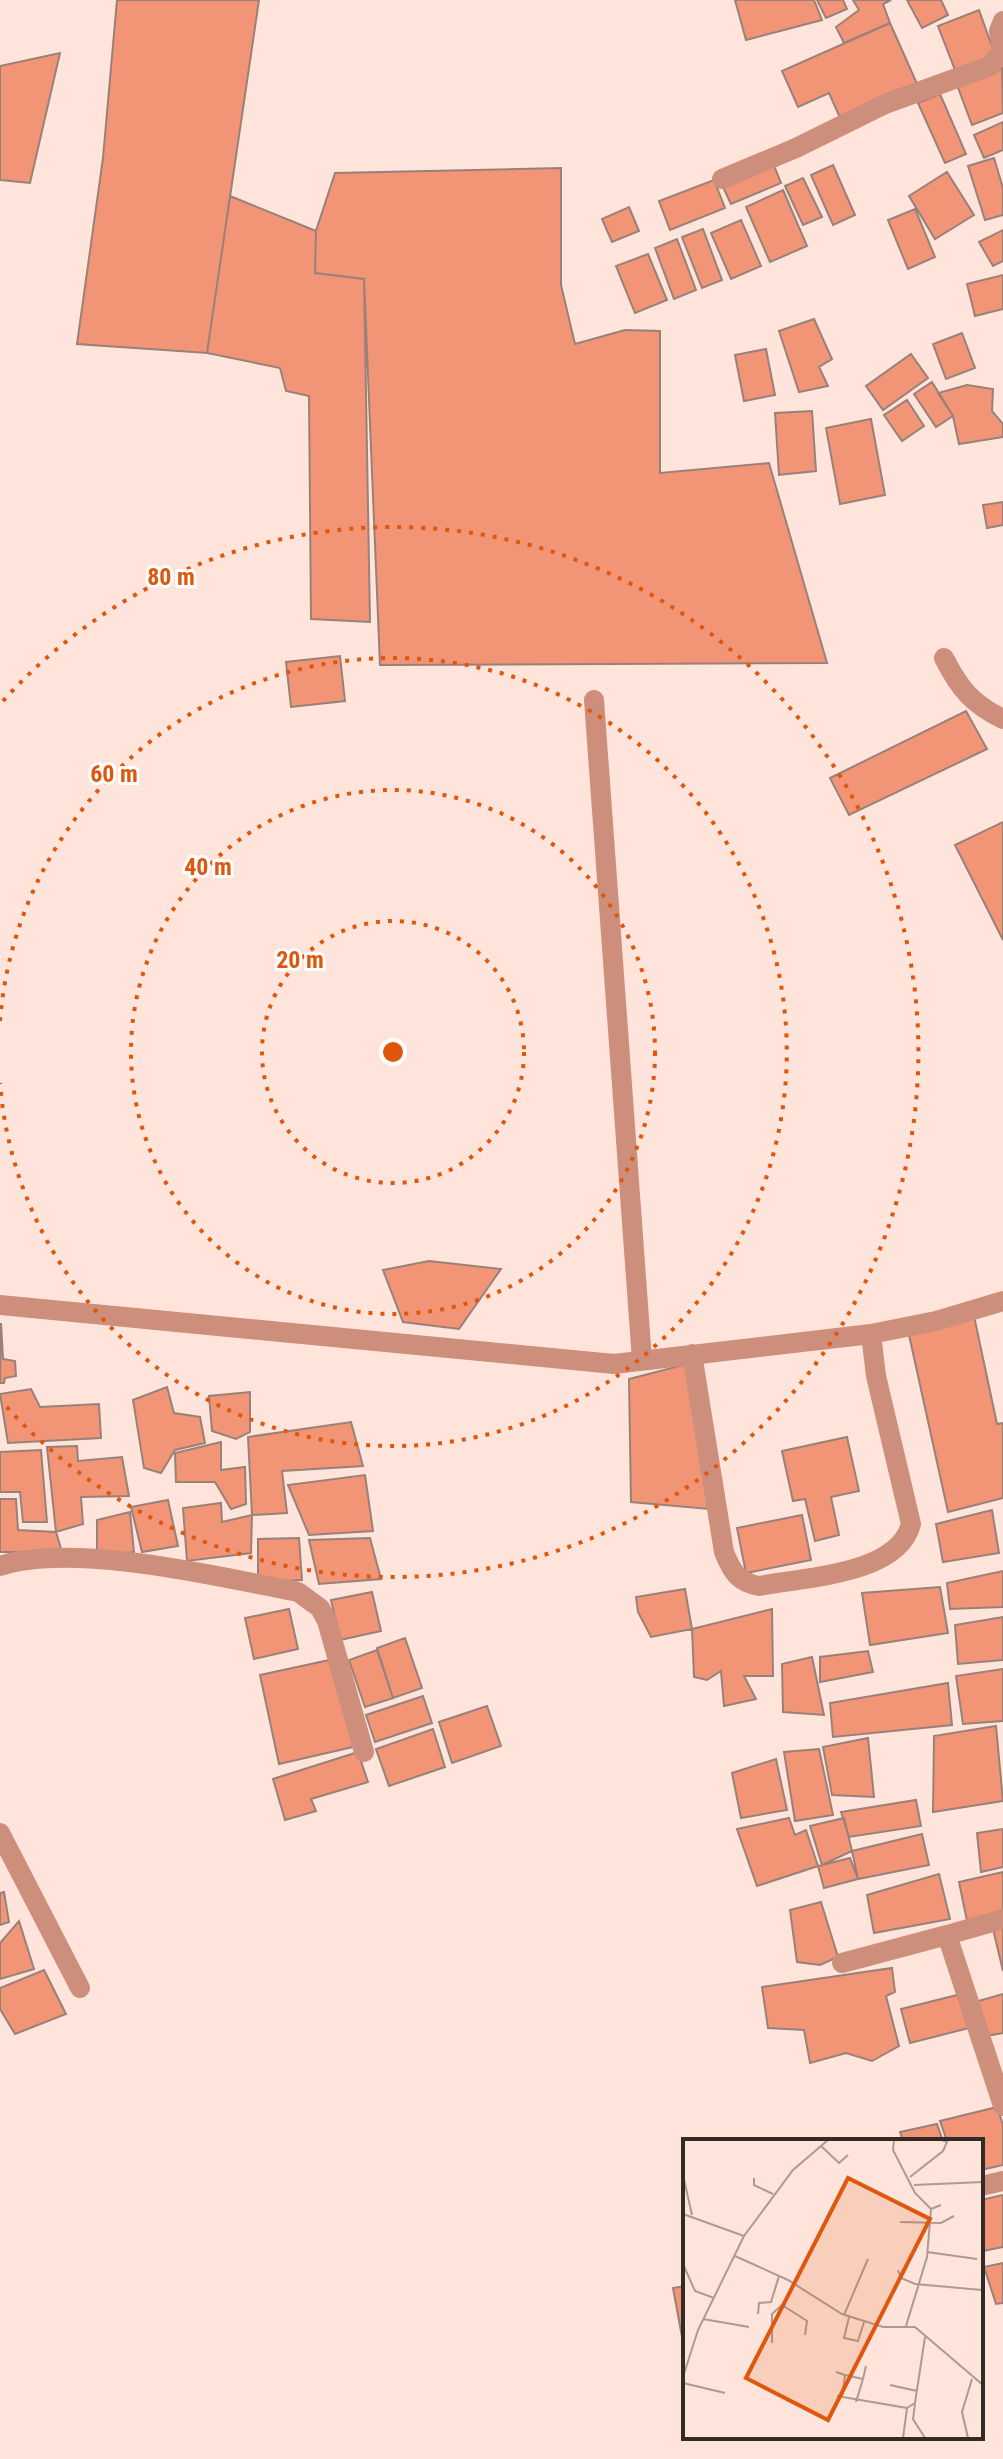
<svg xmlns="http://www.w3.org/2000/svg" width="1003" height="2459" viewBox="0 0 1003 2459" font-family="'Roboto Condensed',sans-serif">
	<rect width="100%" height="100%" fill="#fee4db"/>
	<path fill="#f29577" stroke="#998179" stroke-width="2" d="M 117,0 L 259,0 L 207,353 L 77,344 L 103,158 Z
		M 735,0 L 814,0 L 822,20 L 746,40 Z
		M 817,0 L 843,0 L 847,9 L 826,18 Z
		M 853,0 L 891,0 L 883,4 L 890,23 L 844,43 L 836,27 L 859,10 Z
		M 907,0 L 941,0 L 948,15 L 922,28 Z
		M 979,10 L 995,55 L 955,70 L 938,26 Z
		M 890,23 L 918,86 L 841,120 L 829,93 L 798,107 L 782,71 Z
		M 60,53 L 30,183 L 0,180 L 0,66 Z
		M 1002,68 L 1003,113 L 972,125 L 957,85 Z
		M 940,94 L 966,154 L 945,163 L 918,103 Z
		M 1003,122 L 1003,150 L 984,158 L 974,135 Z
		M 994,158 L 1003,188 L 1003,215 L 985,220 L 968,166 Z
		M 773,163 L 781,183 L 731,204 L 722,185 Z
		M 833,165 L 855,215 L 833,225 L 811,175 Z
		M 561,168 L 561,285 L 575,344 L 625,330 L 660,331 L 660,473 L 769,463 L 827,663 L 380,665 L 364,279 L 315,273 L 316,231 L 335,173 Z
		M 947,172 L 974,215 L 935,239 L 909,196 Z
		M 803,178 L 822,217 L 803,225 L 785,186 Z
		M 714,180 L 725,208 L 670,230 L 659,201 Z
		M 783,190 L 807,246 L 770,262 L 746,207 Z
		M 230,196 L 316,231 L 315,273 L 364,279 L 370,622 L 311,619 L 309,396 L 286,391 L 280,368 L 207,353 Z
		M 629,207 L 639,231 L 612,242 L 602,219 Z
		M 915,209 L 935,257 L 908,269 L 888,220 Z
		M 741,220 L 761,266 L 731,279 L 711,233 Z
		M 703,229 L 722,280 L 702,288 L 682,237 Z
		M 1003,230 L 1003,261 L 993,266 L 979,242 Z
		M 677,239 L 696,290 L 674,299 L 655,248 Z
		M 648,254 L 667,300 L 635,313 L 616,266 Z
		M 1003,275 L 1003,309 L 975,316 L 967,284 Z
		M 814,319 L 832,359 L 819,367 L 828,386 L 799,392 L 779,331 Z
		M 962,333 L 975,368 L 946,379 L 933,344 Z
		M 766,349 L 775,395 L 744,401 L 735,355 Z
		M 911,354 L 928,378 L 883,410 L 866,386 Z
		M 932,382 L 953,416 L 936,427 L 914,394 Z
		M 967,385 L 993,389 L 992,411 L 1003,424 L 1003,437 L 959,444 L 953,416 L 938,393 Z
		M 907,400 L 924,426 L 902,441 L 884,415 Z
		M 812,411 L 816,471 L 779,475 L 775,413 Z
		M 871,419 L 885,495 L 840,504 L 826,428 Z
		M 1003,502 L 1003,525 L 987,528 L 983,505 Z
		M 340,656 L 345,701 L 291,707 L 286,662 Z
		M 966,711 L 987,749 L 849,815 L 830,778 Z
		M 1003,822 L 1003,940 L 955,845 Z
		M 429,1261 L 501,1269 L 459,1329 L 403,1322 L 383,1270 Z
		M 974,1316 L 997,1424 L 1003,1423 L 1003,1498 L 948,1512 L 909,1335 Z
		M 1,1323 L 3,1359 L 15,1361 L 16,1376 L 5,1378 L 4,1383 L 0,1383 Z
		M 687,1364 L 709,1509 L 631,1502 L 629,1379 Z
		M 167,1387 L 174,1413 L 200,1417 L 205,1443 L 175,1450 L 161,1473 L 144,1468 L 133,1400 Z
		M 31,1389 L 40,1407 L 99,1404 L 101,1438 L 8,1443 L 0,1394 Z
		M 250,1392 L 250,1432 L 236,1439 L 212,1431 L 209,1396 Z
		M 351,1422 L 363,1466 L 282,1471 L 287,1513 L 252,1515 L 248,1437 Z
		M 847,1437 L 859,1491 L 831,1497 L 839,1535 L 815,1541 L 805,1499 L 793,1501 L 782,1451 Z
		M 221,1442 L 221,1470 L 245,1467 L 246,1504 L 231,1509 L 215,1482 L 176,1482 L 175,1453 Z
		M 77,1446 L 78,1461 L 122,1457 L 129,1496 L 81,1497 L 83,1524 L 56,1532 L 47,1447 Z
		M 41,1450 L 47,1522 L 23,1522 L 20,1492 L 0,1492 L 0,1452 Z
		M 365,1475 L 373,1531 L 309,1535 L 288,1485 Z
		M 0,1499 L 16,1499 L 18,1530 L 56,1532 L 62,1552 L 0,1552 Z
		M 168,1500 L 178,1546 L 142,1552 L 131,1507 Z
		M 221,1503 L 222,1522 L 252,1515 L 251,1553 L 187,1561 L 183,1508 Z
		M 992,1510 L 999,1553 L 943,1562 L 936,1524 Z
		M 130,1512 L 134,1552 L 114,1555 L 97,1551 L 97,1520 Z
		M 802,1515 L 811,1560 L 746,1573 L 737,1528 Z
		M 299,1538 L 302,1580 L 258,1583 L 258,1539 Z
		M 370,1538 L 381,1579 L 319,1584 L 309,1540 Z
		M 1003,1571 L 1003,1607 L 950,1609 L 947,1583 Z
		M 940,1587 L 948,1633 L 870,1645 L 862,1593 Z
		M 685,1589 L 692,1629 L 651,1637 L 638,1612 L 636,1597 Z
		M 372,1592 L 381,1631 L 340,1640 L 331,1600 Z
		M 289,1609 L 298,1649 L 254,1659 L 245,1618 Z
		M 772,1609 L 773,1676 L 744,1676 L 756,1699 L 724,1706 L 721,1671 L 707,1680 L 694,1677 L 692,1629 Z
		M 1003,1617 L 1003,1660 L 958,1664 L 955,1625 Z
		M 405,1638 L 422,1688 L 393,1698 L 377,1648 Z
		M 377,1650 L 393,1698 L 365,1707 L 349,1660 Z
		M 868,1651 L 873,1672 L 820,1682 L 820,1657 Z
		M 812,1657 L 824,1715 L 783,1712 L 782,1664 Z
		M 334,1659 L 353,1747 L 279,1764 L 260,1675 Z
		M 1003,1669 L 1003,1721 L 963,1724 L 956,1676 Z
		M 948,1683 L 952,1725 L 833,1737 L 830,1703 Z
		M 423,1696 L 432,1723 L 375,1742 L 366,1715 Z
		M 487,1706 L 501,1746 L 452,1763 L 439,1722 Z
		M 996,1726 L 1003,1801 L 933,1812 L 934,1736 Z
		M 433,1729 L 445,1767 L 389,1786 L 376,1749 Z
		M 868,1738 L 874,1797 L 832,1795 L 823,1747 Z
		M 819,1749 L 833,1815 L 795,1821 L 784,1752 Z
		M 358,1752 L 368,1782 L 311,1799 L 316,1811 L 285,1820 L 273,1779 Z
		M 776,1759 L 787,1810 L 741,1818 L 732,1773 Z
		M 916,1800 L 921,1826 L 849,1837 L 841,1812 Z
		M 789,1818 L 795,1835 L 806,1830 L 818,1866 L 757,1886 L 737,1829 Z
		M 844,1818 L 852,1851 L 822,1865 L 810,1826 Z
		M 1003,1829 L 1003,1867 L 981,1872 L 977,1833 Z
		M 922,1834 L 929,1865 L 858,1879 L 852,1851 Z
		M 850,1858 L 858,1879 L 824,1888 L 818,1866 Z
		M 1003,1872 L 1003,1913 L 967,1921 L 959,1882 Z
		M 939,1874 L 950,1919 L 874,1933 L 867,1895 Z
		M 4,1892 L 9,1922 L 0,1925 L 0,1893 Z
		M 821,1902 L 838,1957 L 820,1965 L 797,1962 L 790,1910 Z
		M 19,1921 L 34,1969 L 0,1979 L 0,1943 Z
		M 1003,1926 L 1003,1971 L 993,1929 Z
		M 892,1968 L 895,1992 L 886,1996 L 899,2046 L 872,2061 L 846,2053 L 810,2063 L 804,2030 L 768,2028 L 762,1987 Z
		M 44,1970 L 66,2014 L 15,2034 L 0,2009 L 0,1988 Z
		M 961,1994 L 969,2028 L 910,2043 L 901,2009 Z
		M 1003,1994 L 1003,2033 L 986,2036 L 975,2002 Z
		M 997,2107 L 1003,2125 L 1003,2165 L 981,2170 L 981,2141 L 947,2141 L 940,2121 Z
		M 937,2124 L 943,2141 L 903,2141 L 900,2132 Z
		M 1003,2195 L 1003,2247 L 983,2251 L 981,2200 Z
		M 1003,2263 L 1003,2303 L 996,2304 L 984,2267 Z
		M 685,2286 L 685,2353 L 673,2288 Z"/>
	<g fill="none" stroke-linecap="round" stroke-linejoin="round">
		<path stroke="#cd8f7b" stroke-width="20" d="M 594,700 L 642,1360"/>
		<path stroke="#cd8f7b" stroke-width="20" d="M 722,179 L 796,148 L 885,104 L 990,66 L 1002,52 L 999,31 L 1003,21
			M 944,658 C 959,688 972,704 1003,719
			M 0,1305 L 614,1364 L 871,1334 L 936,1321 L 1003,1301
			M 692,1354 L 724,1552 C 732,1572 738,1582 759,1586 C 804,1577 898,1575 911,1524 L 876,1376 L 871,1334
			M 0,1566 C 75,1542 220,1577 298,1592 L 320,1608 L 327,1621 L 364,1752
			M 0,1833 L 80,1988
			M 947,1935 L 1003,1919
			M 842,1963 L 947,1935 L 1003,2106
			M 981,2186 L 1003,2181"/>
	</g>
	<g fill="none" stroke="#df570d" stroke-width="4" stroke-dasharray="4 8">
		<circle cx="393" cy="1052" r="131"/>
		<circle cx="393" cy="1052" r="262"/>
		<path d="M0 1021A394 394 0 1 1 0 1083"/>
		<path d="M3 701A525 525 0 1 1 3 1403"/>
	</g>
	<g transform="translate(683 2139)">
		<rect width="300" height="300" fill="#fee4db"/>
		<path fill="none" stroke="#ad9a93" stroke-width="2" d="M 211,1 L 210,11 L 232,54 L 248,70M 138,7 L 156,24 L 165,16M 0,36 L 9,76M 227,38 L 260,12 L 264,3 L 259,1M 71,39 L 71,46 L 90,55M 231,46 L 300,43M 0,75 L 61,97M 217,83 L 258,84 L 271,77M 244,113 L 294,120M 52,117 L 105,141 L 159,175 L 200,188 L 232,188 L 300,246M 0,125 L 12,152 L 31,159M 215,131 L 218,139 L 232,145 L 299,151M 75,175 L 76,164 L 88,163 L 96,137M 161,176 L 185,120M 166,178 L 161,199 L 175,202 L 181,183M 20,180 L 66,188M 223,187 L 244,118 L 248,70 L 258,66M 89,204 L 89,175 L 99,166 L 124,182 L 122,196M 153,233 L 162,236 L 159,258M 162,236 L 180,240 L 183,227M 0,238 L 15,191 L 61,97 L 110,31 L 145,1M 0,244 L 42,254M 207,246 L 234,252M 154,257 L 224,269M 173,263 L 180,240M 232,265 L 230,280 L 242,299M 220,299 L 224,269 L 232,264 L 242,198M 285,299 L 279,273 L 289,240"/>
		<path fill="#df570d" fill-opacity="0.15" stroke="#df570d" stroke-width="4" d="M 165,39 L 247,80 L 145,281 L 63,239 Z"/>
		<rect width="300" height="300" fill="none" stroke="#342a26" stroke-width="4"/>
	</g>
	<circle cx="393" cy="1052" r="12" fill="#df570d" stroke="#fff" stroke-width="4"/>
	<g font-size="24" text-anchor="middle" font-weight="bold" fill="#df570d" stroke="#fff" stroke-width="6" stroke-linejoin="round" paint-order="stroke">
		<text x="171" y="585">80 m</text>
		<text x="114" y="782">60 m</text>
		<text x="208" y="875">40 m</text>
		<text x="300" y="968">20 m</text>
	</g>
</svg>
